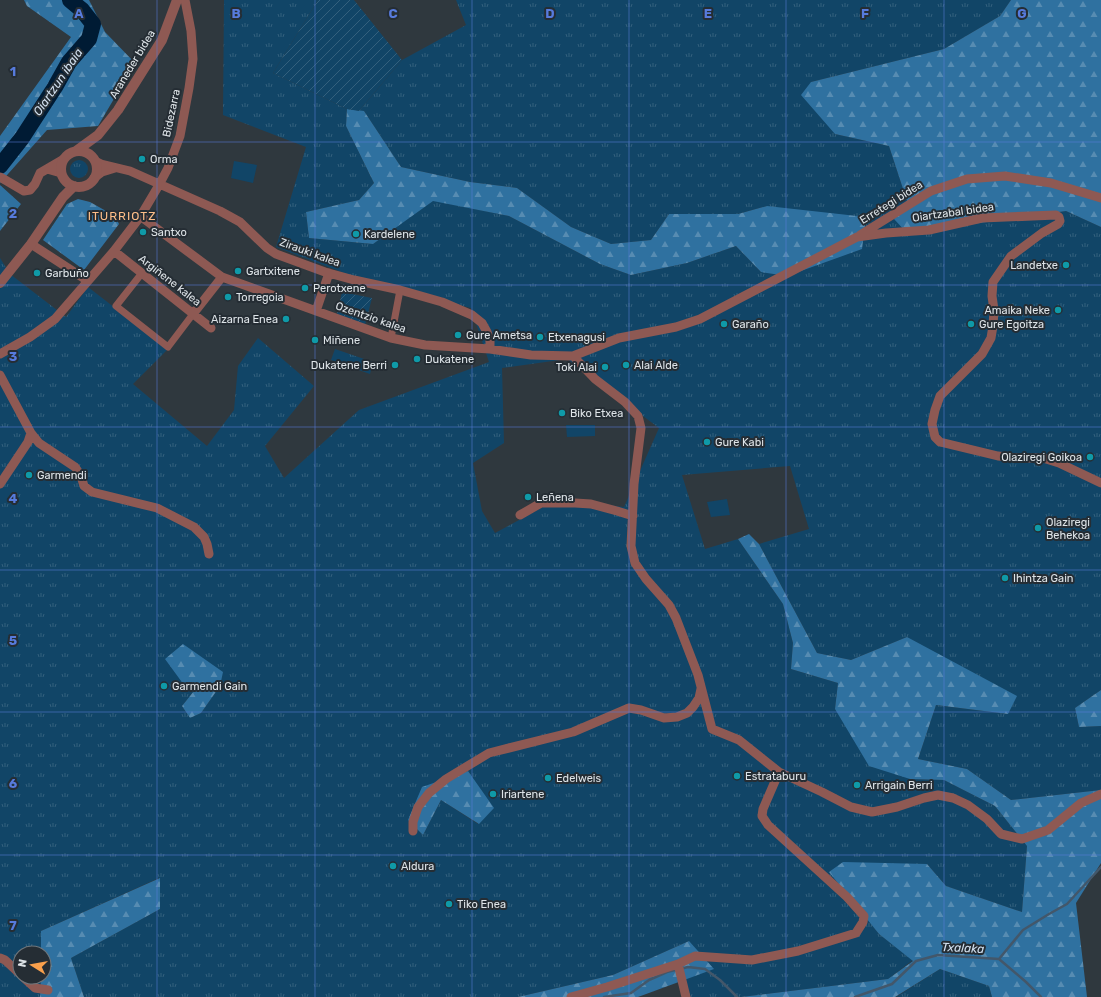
<svg xmlns="http://www.w3.org/2000/svg" width="1101" height="997" viewBox="0 0 1101 997" font-family="Rubik,sans-serif">
	<defs>
		<pattern id="grass-tufts" width="24" height="20" patternUnits="userSpaceOnUse"><rect width="24" height="20" fill="#114567"/><path d="M3 7l-1-3M5 7V3M7 7l1-3M15 17l-1-3M17 17v-4M19 17l1-3" fill="none" stroke="#33607d"/></pattern>
		<pattern id="forest-firs" width="22" height="20" patternUnits="userSpaceOnUse"><rect width="22" height="20" fill="#2f71a0"/><path d="M5 1l3.5 6h-7zM16 11l3.5 6h-7z" fill="#578cb2"/></pattern>
		<pattern id="garden-furrows" width="10" height="10" patternUnits="userSpaceOnUse"><rect width="10" height="10" fill="#114567"/><path d="M-1 1l2-2M0 10L10 0M9 11l2-2" fill="none" stroke="#33607d"/></pattern>
	</defs>
	<rect width="100%" height="100%" fill="#2f383e"/>
	<path fill="url(#grass-tufts)" fill-rule="evenodd" d="M 224,0 L 318,0 L 273,73 L 347,109 L 346,126 L 374,183 L 359,200 L 306,212 L 309,238 L 373,244 L 432,200 L 509,216 L 600,264 L 631,275 L 687,263 L 736,246 L 761,272 L 767,206 L 738,214 L 669,214 L 651,240 L 611,244 L 571,227 L 517,188 L 470,182 L 401,167 L 364,111 L 359,111 L 402,60 L 466,25 L 456,0 L 1011,0 L 1000,16 L 944,49 L 811,82 L 835,134 L 889,146 L 907,201 L 907,233 L 1066,211 L 1101,227 L 1101,690 L 1075,708 L 1079,727 L 1101,726 L 1101,790 L 1011,800 L 967,769 L 918,759 L 936,705 L 1008,714 L 907,637 L 851,660 L 817,653 L 759,544 L 809,529 L 790,466 L 682,475 L 705,549 L 738,539 L 783,604 L 793,643 L 791,669 L 838,683 L 835,709 L 910,779 L 944,780 L 995,806 L 1027,846 L 1022,912 L 946,886 L 927,864 L 854,901 L 879,934 L 913,960 L 888,979 L 741,997 L 683,997 L 689,941 L 613,975 L 518,997 L 84,997 L 71,958 L 160,909 L 159,878 L 41,931 L 41,953 L 20,953 L 20,977 L 41,977 L 40,997 L 0,997 L 0,258 L 10,274 L 66,317 L 88,287 L 168,349 L 133,384 L 207,446 L 234,410 L 238,366 L 258,338 L 314,386 L 265,446 L 284,478 L 359,410 L 489,362 L 471,308 L 373,284 L 276,247 L 306,147 L 223,115 ZM 567,359 L 659,428 L 624,507 L 558,499 L 495,533 L 482,511 L 473,463 L 504,443 L 502,368 ZM 220,686 L 201,713 L 190,718 L 182,706 L 194,691 ZM 468,771 L 478,824 L 441,800 L 423,835 L 408,820 Z
		M70 169a9 9 0 1 1 18 0a9 9 0 1 1-18 0Z
		M 335,349 L 373,362 L 370,374 L 331,360 Z
		M 940,969 L 989,986 L 992,997 L 896,997 Z"/>
	<path fill="url(#forest-firs)" d="M 24,0 L 89,0 L 105,32 L 135,63 L 98,126 L 47,130 L 0,183 L 0,136 L 71,37 L 27,6 Z
		M 1011,0 L 1101,0 L 1101,227 L 1066,211 L 907,233 L 894,219 L 907,201 L 889,146 L 835,134 L 801,95 L 811,82 L 944,49 L 1000,16 Z
		M 347,109 L 364,111 L 401,167 L 470,182 L 517,188 L 571,227 L 611,244 L 651,240 L 669,214 L 738,214 L 767,206 L 866,217 L 862,249 L 787,276 L 761,272 L 736,246 L 687,263 L 631,275 L 600,264 L 509,216 L 433,201 L 373,244 L 309,238 L 306,212 L 359,200 L 374,183 L 346,126 Z
		M 0,185 L 21,204 L 0,231 Z
		M 78,199 L 90,202 L 115,216 L 119,224 L 84,270 L 43,240 L 67,204 Z
		M 749,534 L 759,544 L 817,653 L 851,660 L 907,637 L 1017,696 L 1008,714 L 936,705 L 918,759 L 967,769 L 1011,800 L 1101,790 L 1101,863 L 1076,903 L 1087,997 L 992,997 L 989,986 L 940,969 L 895,997 L 741,997 L 888,979 L 913,961 L 879,934 L 829,872 L 843,862 L 927,864 L 946,886 L 1022,912 L 1027,846 L 995,806 L 944,780 L 910,779 L 869,766 L 835,709 L 838,683 L 791,669 L 793,643 L 783,604 L 738,539 Z
		M 183,644 L 223,672 L 220,686 L 201,713 L 190,718 L 182,706 L 194,691 L 184,685 L 165,659 Z
		M 1101,690 L 1101,726 L 1079,727 L 1075,708 Z
		M 468,771 L 494,808 L 479,824 L 441,800 L 423,835 L 408,820 L 422,787 Z
		M 160,878 L 160,909 L 71,958 L 84,997 L 40,997 L 41,977 L 44,977 L 44,953 L 41,953 L 41,931 Z
		M 689,941 L 714,969 L 638,997 L 518,997 L 613,975 Z"/>
	<path fill="#114567" d="M 234,161 L 257,165 L 253,183 L 231,178 Z
		M 566,425 L 595,425 L 595,436 L 567,437 Z
		M 727,499 L 730,515 L 711,517 L 707,502 Z"/>
	<path fill="url(#garden-furrows)" d="M 318,0 L 354,0 L 402,60 L 359,111 L 347,109 L 273,73 Z
		M 342,292 L 372,298 L 365,325 L 337,314 Z"/>
	<g fill="none" stroke-linecap="round" stroke-linejoin="round">
		<path stroke="#43576a" stroke-width="2.5" d="M 999,959 L 1023,930 L 1049,914 L 1067,904 L 1101,867
			M 604,997 L 631,993 L 649,980 L 667,972 L 688,967 L 705,969 L 720,980 L 737,997
			M 855,997 L 892,984 L 916,961 L 938,955 L 999,959 L 1026,982 L 1041,997"/>
		<path stroke="#001b34" stroke-width="16" d="M 0,166 L 22,138 L 55,87 L 69,62 L 89,39 L 93,24 L 82,10 L 70,0"/>
		<path stroke="#8e5953" stroke-width="7" d="M 142,273 L 116,306 L 168,347 L 193,314
			M 391,338 L 400,290"/>
		<path stroke="#8e5953" stroke-width="9" d="M 95,161 L 101,164 L 130,171 L 220,211 L 240,222 L 267,248 L 276,254 L 325,272 L 354,280 L 400,290 L 442,302 L 472,315 L 482,323 L 487,332 L 490,341 L 490,349
			M 47,169 L 61,173
			M 0,177 L 24,191 L 30,190 L 35,184 L 40,173 L 64,159
			M 94,178 L 102,172 L 115,168
			M 140,217 L 144,219 L 222,277 L 391,338 L 425,345 L 490,349 L 531,355 L 573,356 L 619,338 L 676,327 L 700,319 L 857,237 L 886,233 L 929,230 L 982,218 L 1056,215 L 1059,217 L 1060,221 L 1058,224 L 1042,233 L 1011,256 L 993,282 L 992,296 L 994,310 L 993,326 L 991,338 L 982,354 L 940,396 L 935,410 L 932,424 L 935,437 L 940,442 L 998,456 L 1017,458 L 1043,458 L 1059,463 L 1101,483
			M 860,235 L 931,191 L 967,179 L 1005,176 L 1051,183 L 1101,198
			M 31,244 L 88,281
			M 114,251 L 211,328
			M 316,311 L 329,273
			M 193,314 L 222,277
			M 0,354 L 30,337 L 55,319 L 114,251 L 140,217 L 159,185 L 168,168 L 180,136 L 189,88 L 193,59 L 191,31 L 185,0
			M 573,356 L 595,379 L 625,402 L 638,416 L 641,428 L 634,484 L 631,546 L 635,563 L 646,579 L 669,605 L 676,618 L 698,675 L 712,729 L 739,740 L 779,772 L 822,792 L 851,807 L 872,812 L 897,807 L 924,798 L 938,795 L 953,798 L 968,805 L 987,819 L 1001,834 L 1022,839 L 1048,830 L 1081,803 L 1101,794
			M 0,375 L 31,433 L 28,442 L 0,484
			M 31,433 L 39,443 L 75,467 L 81,476 L 84,486 L 92,492 L 157,508 L 194,527 L 204,537 L 207,544 L 209,554
			M 520,515 L 541,503 L 575,503 L 591,504 L 617,511 L 633,516
			M 413,831 L 413,822 L 418,807 L 429,793 L 446,779 L 489,753 L 573,732 L 629,708 L 641,710 L 664,718 L 677,717 L 687,713 L 693,707 L 699,698 L 701,689
			M 0,958 L 5,960 L 20,974
			M 23,977 L 35,988 L 48,990
			M 571,997 L 607,987 L 678,964
			M 686,997 L 678,964 L 695,956 L 752,960 L 798,951 L 856,933 L 863,922 L 864,916 L 847,897 L 768,825 L 762,816 L 763,809 L 779,772"/>
		<path stroke="#8e5953" stroke-width="10" d="M 76,151 L 98,135 L 118,110 L 162,40 L 177,0
			M61 169a18 18 0 1 1 36 0a18 18 0 1 1-36 0Z
			M 0,283 L 31,244 L 63,197 L 74,186"/>
	</g>
	<path fill="none" stroke="#577bdd" stroke-width="1" stroke-opacity="0.55" d="M 157,0 L 157,997M 315,0 L 315,997M 472,0 L 472,997M 629,0 L 629,997M 786,0 L 786,997M 944,0 L 944,997M 0,142 L 1101,142M 0,285 L 1101,285M 0,427 L 1101,427M 0,570 L 1101,570M 0,712 L 1101,712M 0,855 L 1101,855"/>
	<g fill="#0f9aa8" stroke="#252d34" stroke-width="1.5">
		<circle cx="142" cy="159" r="4"/>
		<circle cx="143" cy="232" r="4"/>
		<circle cx="356" cy="234" r="4"/>
		<circle cx="1066" cy="265" r="4"/>
		<circle cx="238" cy="271" r="4"/>
		<circle cx="37" cy="273" r="4"/>
		<circle cx="305" cy="288" r="4"/>
		<circle cx="228" cy="297" r="4"/>
		<circle cx="1058" cy="310" r="4"/>
		<circle cx="286" cy="319" r="4"/>
		<circle cx="724" cy="324" r="4"/>
		<circle cx="971" cy="324" r="4"/>
		<circle cx="458" cy="335" r="4"/>
		<circle cx="540" cy="337" r="4"/>
		<circle cx="315" cy="340" r="4"/>
		<circle cx="417" cy="359" r="4"/>
		<circle cx="395" cy="365" r="4"/>
		<circle cx="626" cy="365" r="4"/>
		<circle cx="605" cy="367" r="4"/>
		<circle cx="562" cy="413" r="4"/>
		<circle cx="707" cy="442" r="4"/>
		<circle cx="1090" cy="457" r="4"/>
		<circle cx="29" cy="475" r="4"/>
		<circle cx="528" cy="497" r="4"/>
		<circle cx="1038" cy="528" r="4"/>
		<circle cx="1005" cy="578" r="4"/>
		<circle cx="164" cy="686" r="4"/>
		<circle cx="737" cy="776" r="4"/>
		<circle cx="548" cy="778" r="4"/>
		<circle cx="857" cy="785" r="4"/>
		<circle cx="493" cy="794" r="4"/>
		<circle cx="393" cy="866" r="4"/>
		<circle cx="449" cy="904" r="4"/>
	</g>
	<g text-anchor="middle" stroke-width="4" stroke-linejoin="round" paint-order="stroke">
		<g font-size="11" fill="#dee4e8" stroke="#252d34">
			<text transform="translate(132 64) rotate(-59)" y="4">Araneder bidea</text>
			<text transform="translate(171 113) rotate(-78)" y="4">Bidezarra</text>
			<text transform="translate(891 202) rotate(-32)" y="4">Erretegi bidea</text>
			<text transform="translate(953 212) rotate(-8)" y="4">Oiartzabal bidea</text>
			<text transform="translate(310 252) rotate(20)" y="4">Zirauki kalea</text>
			<text transform="translate(170 280) rotate(38)" y="4">Argiñene kalea</text>
			<text transform="translate(371 317) rotate(19)" y="4">Ozentzio kalea</text>
		</g>
		<g font-size="11" fill="#dee4e8" stroke="#252d34" text-anchor="start">
			<text x="150" y="163">Orma</text>
			<text x="151" y="236">Santxo</text>
			<text x="364" y="238">Kardelene</text>
			<text x="1058" y="269" text-anchor="end">Landetxe</text>
			<text x="246" y="275">Gartxitene</text>
			<text x="45" y="277">Garbuño</text>
			<text x="313" y="292">Perotxene</text>
			<text x="236" y="301">Torregoia</text>
			<text x="1050" y="314" text-anchor="end">Amaika Neke</text>
			<text x="278" y="323" text-anchor="end">Aizarna Enea</text>
			<text x="732" y="328">Garaño</text>
			<text x="979" y="328">Gure Egoitza</text>
			<text x="466" y="339">Gure Ametsa</text>
			<text x="548" y="341">Etxenagusi</text>
			<text x="323" y="344">Miñene</text>
			<text x="425" y="363">Dukatene</text>
			<text x="387" y="369" text-anchor="end">Dukatene Berri</text>
			<text x="634" y="369">Alai Alde</text>
			<text x="597" y="371" text-anchor="end">Toki Alai</text>
			<text x="570" y="417">Biko Etxea</text>
			<text x="715" y="446">Gure Kabi</text>
			<text x="1082" y="461" text-anchor="end">Olaziregi Goikoa</text>
			<text x="37" y="479">Garmendi</text>
			<text x="536" y="501">Leñena</text>
			<text x="1046" y="526">Olaziregi<tspan x="1046" dy="13">Behekoa</tspan></text>
			<text x="1013" y="582">Ihintza Gain</text>
			<text x="172" y="690">Garmendi Gain</text>
			<text x="745" y="780">Estrataburu</text>
			<text x="556" y="782">Edelweis</text>
			<text x="865" y="789">Arrigain Berri</text>
			<text x="501" y="798">Iriartene</text>
			<text x="401" y="870">Aldura</text>
			<text x="457" y="908">Tiko Enea</text>
		</g>
		<g font-size="12" font-style="italic" fill="#d3e1f0" stroke="#252d34">
			<text transform="translate(58 82) rotate(-56)" y="4">Oiartzun ibaia</text>
			<text transform="translate(963 948) rotate(3)" y="4">Txalaka</text>
		</g>
		<g font-size="12" letter-spacing="1" fill="#fdbe89" stroke="#252d34">
			<text x="122" y="220">ITURRIOTZ</text>
		</g>
	</g>
	<g font-size="13" text-anchor="middle" font-weight="bold" fill="#577bdd" stroke="#252d34" stroke-width="4" stroke-linejoin="round" paint-order="stroke">
		<text x="79" y="18">A</text>
		<text x="236" y="18">B</text>
		<text x="393" y="18">C</text>
		<text x="550" y="18">D</text>
		<text x="708" y="18">E</text>
		<text x="865" y="18">F</text>
		<text x="1022" y="18">G</text>
		<text x="13" y="76">1</text>
		<text x="13" y="218">2</text>
		<text x="13" y="361">3</text>
		<text x="13" y="503">4</text>
		<text x="13" y="645">5</text>
		<text x="13" y="788">6</text>
		<text x="13" y="930">7</text>
	</g>
	<g transform="translate(32 965) rotate(281)"><circle r="19" fill="#252d34" stroke="#6f767c"/>
	<path d="M0-3L7 15L0 10L-7 15Z" fill="#f9a04c"/>
	<text y="-6" font-size="11" font-weight="bold" text-anchor="middle" fill="#dee4e8">N</text>
	</g>
</svg>
